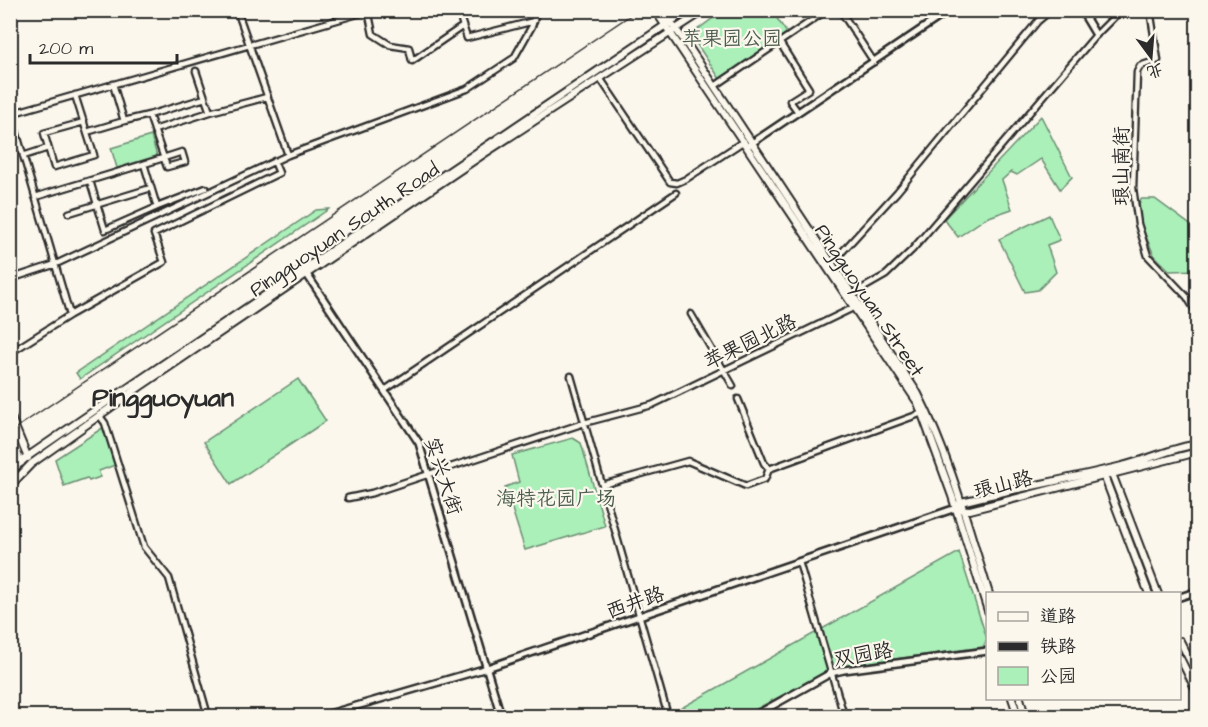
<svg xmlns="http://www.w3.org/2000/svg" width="1208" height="727" viewBox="0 0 1208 727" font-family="'Architects Daughter','LXGW WenKai TC',sans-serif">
	<rect width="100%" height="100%" fill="#fbf7ec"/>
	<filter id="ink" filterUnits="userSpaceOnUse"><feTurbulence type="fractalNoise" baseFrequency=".0167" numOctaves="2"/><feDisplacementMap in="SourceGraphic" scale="12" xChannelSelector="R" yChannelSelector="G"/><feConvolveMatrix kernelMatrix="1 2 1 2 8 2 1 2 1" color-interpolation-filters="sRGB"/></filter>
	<g filter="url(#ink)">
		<path fill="#abefb9" stroke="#6b8d72" stroke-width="1.5" d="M 724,10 L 772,11 L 787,33 L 720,79 L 692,37 L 693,33 Z
			M 1041,116 L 1072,177 L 1060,189 L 1041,159 L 1017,175 L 1011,172 L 1002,180 L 1012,209 L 986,218 L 958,237 L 944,219 Z
			M 151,136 L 157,156 L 117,168 L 111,148 Z
			M 1141,199 L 1155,199 L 1197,230 L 1197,270 L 1170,271 L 1154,255 L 1136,214 Z
			M 329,209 L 80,379 L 76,373 L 316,210 Z
			M 1049,215 L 1060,240 L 1047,245 L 1056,272 L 1038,290 L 1025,292 L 999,239 Z
			M 298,379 L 326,421 L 231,484 L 204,442 Z
			M 104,427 L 115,465 L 99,471 L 100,477 L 89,481 L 87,478 L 64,486 L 55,459 Z
			M 573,438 L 581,443 L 605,526 L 525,550 L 505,487 L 519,482 L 512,455 Z
			M 959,552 L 987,639 L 983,647 L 836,667 L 743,716 L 667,716 Z"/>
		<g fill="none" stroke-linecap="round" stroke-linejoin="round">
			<g stroke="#2b2b2b" stroke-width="9">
				<path id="minor" d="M 237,10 L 288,155
					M 368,10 L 373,34 L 390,45 L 409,48 L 412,61 L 463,26 L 458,10
					M 840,10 L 874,62
					M 1150,10 L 1158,60 L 1140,66 L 1137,72 L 1133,188 L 1138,224 L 1148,256 L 1187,297 L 1198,315
					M 463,26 L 467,38 L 534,21
					M 780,43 L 809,89 L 790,101 L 798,112
					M 600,78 L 670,182 L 677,183 L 686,179 L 744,141
					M 715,86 L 827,10
					M 75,95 L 94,155 L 54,167 L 44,133 L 84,122
					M 205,98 L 210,112 L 267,97
					M 10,114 L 368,11
					M 149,115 L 205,98 L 196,71
					M 154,130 L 210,112
					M 90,131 L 124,121
					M 23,156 L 48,148
					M 144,164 L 157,207 L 206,188
					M 90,181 L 105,230 L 157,207
					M 35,197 C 84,182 133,168 182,152 L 185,162 L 167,167 L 149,115 L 124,121 L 113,84
					M 69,213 L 151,188
					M 831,264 L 897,192 L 1038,21 L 1051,10
					M 10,279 L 56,264 L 288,155 L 467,89 L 514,58 L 532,26 L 537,10
					M 851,295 L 886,275 L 912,250 L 1096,35 L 1121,10
					M 691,314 L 733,386
					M 70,315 L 164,262 L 154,234 L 279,173 L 274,161
					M 10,353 L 70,315 L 11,114
					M 571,376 L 668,716
					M 385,390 L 676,193
					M 738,399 L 764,463 L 769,469
					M 99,415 L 105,423 L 144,547 L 169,578 L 208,716
					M 602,485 L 688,461 L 746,486 L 765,479 L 769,469 L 925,412
					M 348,498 L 372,493 L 584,423 L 652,405 L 855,307
					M 799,562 L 844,716"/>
			</g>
			<g stroke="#2b2b2b" stroke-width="10">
				<path id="tertiary" d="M 1081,10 L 1096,35
					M 749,145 L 950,10
					M 306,273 L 419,443 L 501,716
					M 1180,597 L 1198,591
					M 322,716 L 487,668 L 956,508
					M 754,716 L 831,673 L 844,670 L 988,651"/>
			</g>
			<g stroke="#2b2b2b" stroke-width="10">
				<path id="secondary" d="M 655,10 L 918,403 L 952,496 L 988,611
					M 661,10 L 684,40 L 918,394 C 950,457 968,526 989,594
					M 10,415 L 28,458
					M 10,432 L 21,463
					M 1111,471 L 1158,594
					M 10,472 L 27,457 L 120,393 L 688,10
					M 1103,473 L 1149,594
					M 10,486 L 31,464 L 141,386 L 485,153 L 705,10
					M 958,505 L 961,502 C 1014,489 1069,479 1122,466 C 1148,460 1171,448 1198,444
					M 960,509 L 970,510 L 1198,452
					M 1180,641 L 1198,676
					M 1180,658 L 1198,694
					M 1012,698 L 1018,716
					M 1020,698 L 1025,716"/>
			</g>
			<use href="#minor" stroke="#fbf7ec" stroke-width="4.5"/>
			<use href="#tertiary" stroke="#fbf7ec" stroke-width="5"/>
			<use href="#secondary" stroke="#fbf7ec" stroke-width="6"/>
			<path stroke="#2b2b2b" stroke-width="1.5" d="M 10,432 L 638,10"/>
		</g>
	</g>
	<g text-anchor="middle" stroke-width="4.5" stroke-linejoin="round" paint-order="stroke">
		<g font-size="20" fill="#4b5c4e" stroke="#fbf7ec">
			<text x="732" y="45">苹果园公园</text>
			<text x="556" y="505">海特花园广场</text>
		</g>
		<g font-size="20" fill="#2b2b2b" stroke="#fbf7ec">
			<text transform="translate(1121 166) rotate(-90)" y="7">琅山南街</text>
			<text transform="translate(344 229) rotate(-34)" y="7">Pingguoyuan South Road</text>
			<text transform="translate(870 300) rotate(56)" y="7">Pingguoyuan Street</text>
			<text transform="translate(750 341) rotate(-26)" y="7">苹果园北路</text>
			<text transform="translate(444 476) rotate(72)" y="7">实兴大街</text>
			<text transform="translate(1003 484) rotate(-14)" y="7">琅山路</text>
			<text transform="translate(635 602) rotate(-19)" y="7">西井路</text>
			<text transform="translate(863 654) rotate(-10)" y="7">双园路</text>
		</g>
		<g font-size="26" font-weight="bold" fill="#2b2b2b" stroke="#fbf7ec">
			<text x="163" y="406">Pingguoyuan</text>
		</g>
	</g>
	<rect width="1208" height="727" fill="none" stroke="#fbf7ec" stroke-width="36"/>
	<rect x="18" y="18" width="1172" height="691" fill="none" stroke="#2b2b2b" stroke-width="2" filter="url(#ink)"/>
	<rect x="986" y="592" width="195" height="108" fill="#fbf7ec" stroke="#a8a59f" stroke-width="1.5"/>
	<rect x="998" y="612" width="30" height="9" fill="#fbf7ec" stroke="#a8a59f" stroke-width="1.5"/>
	<text x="1040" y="622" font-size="18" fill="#2b2b2b">道路</text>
	<rect x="998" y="642" width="30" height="9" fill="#2b2b2b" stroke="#a8a59f" stroke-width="1.5"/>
	<text x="1040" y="652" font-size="18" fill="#2b2b2b">铁路</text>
	<rect x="998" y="667" width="30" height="18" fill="#abefb9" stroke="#a8a59f" stroke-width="1.5"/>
	<text x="1040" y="682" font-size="18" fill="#2b2b2b">公园</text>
	<g transform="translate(1151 57) rotate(164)" stroke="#fbf7ec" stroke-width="4.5" paint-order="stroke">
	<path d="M0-4.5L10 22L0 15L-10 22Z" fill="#2b2b2b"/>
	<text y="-9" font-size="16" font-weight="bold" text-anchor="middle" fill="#2b2b2b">北</text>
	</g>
	<path d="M30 54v9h147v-9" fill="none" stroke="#2b2b2b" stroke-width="3"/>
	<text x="39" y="54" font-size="18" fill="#2b2b2b" stroke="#fbf7ec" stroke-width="4.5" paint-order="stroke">200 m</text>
</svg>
